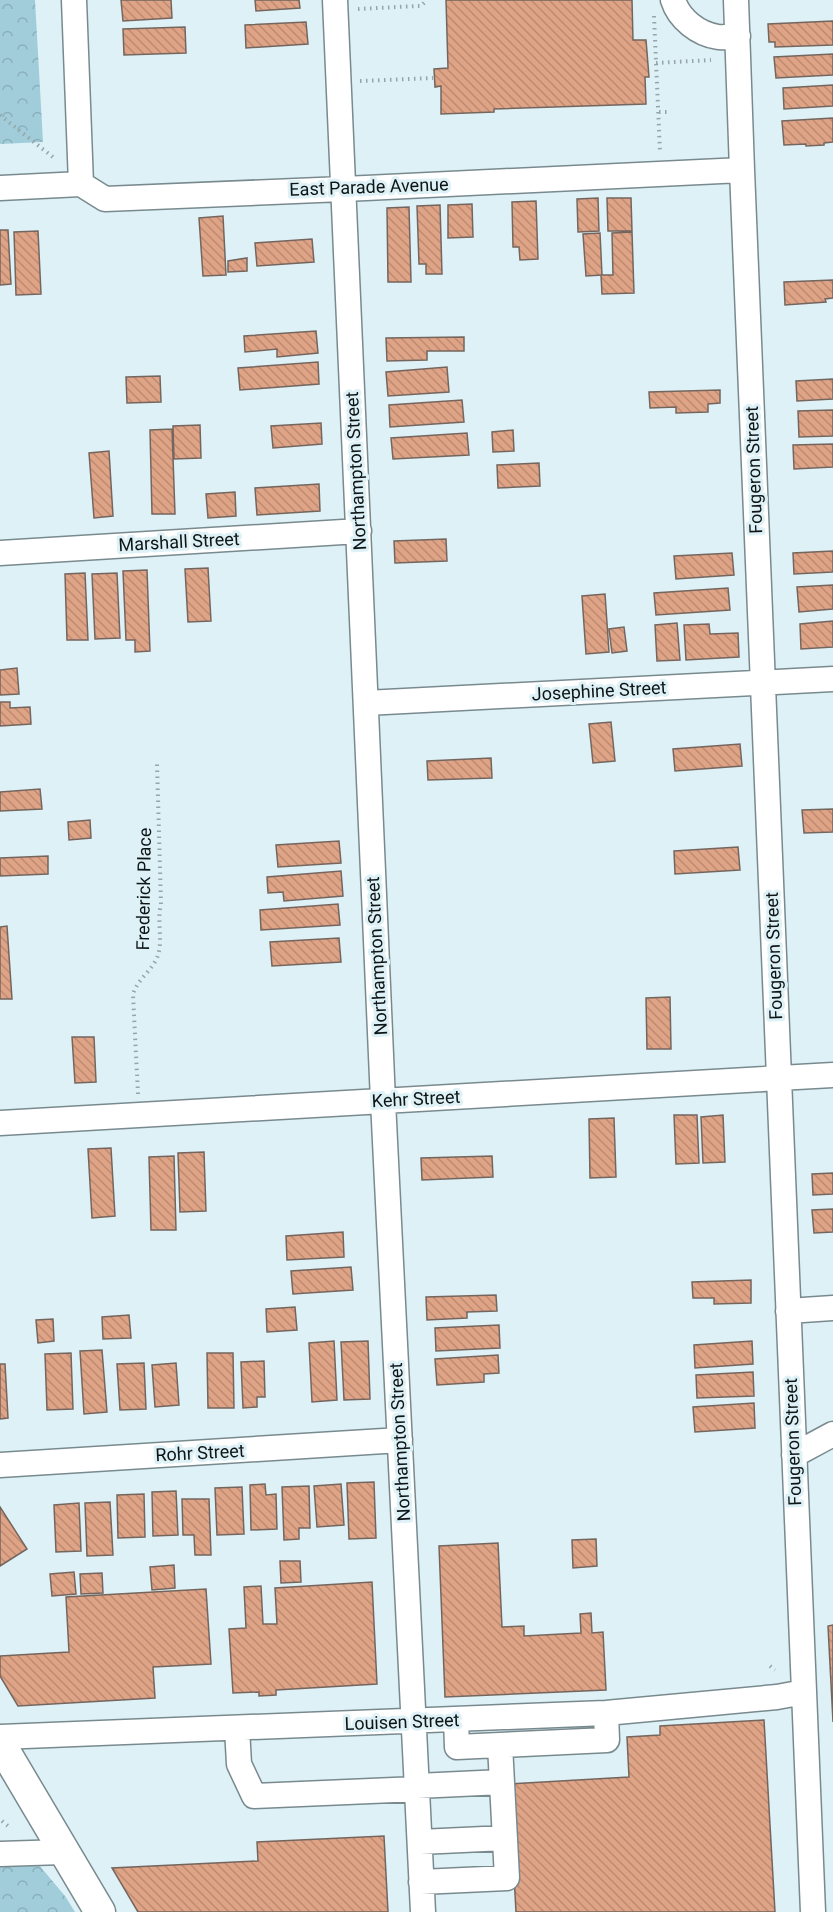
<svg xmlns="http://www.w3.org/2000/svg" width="833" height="1912" viewBox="0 0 833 1912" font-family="Roboto,sans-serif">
	<defs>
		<pattern id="park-crowns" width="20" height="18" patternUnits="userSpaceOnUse" patternTransform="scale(1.5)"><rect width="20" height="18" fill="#a0cdd9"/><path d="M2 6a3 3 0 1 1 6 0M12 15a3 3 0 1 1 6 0" fill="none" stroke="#89afba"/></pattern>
		<pattern id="building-back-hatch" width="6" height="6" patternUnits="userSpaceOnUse" patternTransform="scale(1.5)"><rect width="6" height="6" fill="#dfa386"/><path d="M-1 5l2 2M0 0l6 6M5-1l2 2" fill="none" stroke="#be8b73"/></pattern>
	</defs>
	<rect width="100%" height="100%" fill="#def1f6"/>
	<path fill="url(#park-crowns)" d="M 0,0 L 35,0 L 43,142 L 0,144 Z
		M 0,1865 L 39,1865 L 65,1896 L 75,1912 L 0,1912 Z"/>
	<path fill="url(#building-back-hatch)" stroke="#74665f" stroke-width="1.5" d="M 121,0 L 171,0 L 172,18 L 123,21 Z
		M 255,0 L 299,0 L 300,8 L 256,11 Z
		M 446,0 L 632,0 L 633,40 L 646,40 L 649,77 L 645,77 L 646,104 L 494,109 L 494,112 L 441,114 L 441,86 L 435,87 L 434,69 L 448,68 Z
		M 833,21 L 833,45 L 775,47 L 775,42 L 769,42 L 768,24 Z
		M 306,22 L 308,44 L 246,48 L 245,25 Z
		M 185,27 L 186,53 L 124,55 L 123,29 Z
		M 833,54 L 833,75 L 776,78 L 774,57 Z
		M 833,85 L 833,106 L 784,109 L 783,88 Z
		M 833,118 L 833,142 L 824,143 L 824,145 L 806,146 L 806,144 L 784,145 L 782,121 Z
		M 598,198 L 599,231 L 578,232 L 577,199 Z
		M 607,198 L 631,198 L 632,231 L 608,231 Z
		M 536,201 L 538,259 L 520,260 L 519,247 L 513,247 L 512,202 Z
		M 472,204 L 473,237 L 448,238 L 448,205 Z
		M 440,205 L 442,274 L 426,274 L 426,264 L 419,264 L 417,206 Z
		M 409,207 L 411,282 L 388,282 L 387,208 Z
		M 223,216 L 226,275 L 203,276 L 199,218 Z
		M 0,230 L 8,230 L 11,284 L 0,285 Z
		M 38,231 L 41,294 L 16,295 L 14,232 Z
		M 632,232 L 634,293 L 602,294 L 601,275 L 613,275 L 612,233 Z
		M 600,233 L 602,275 L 586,276 L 583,234 Z
		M 312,239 L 314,262 L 257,266 L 255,243 Z
		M 247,258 L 247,271 L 228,272 L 228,261 Z
		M 833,280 L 833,298 L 825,299 L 826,302 L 785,305 L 784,282 Z
		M 316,331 L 318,353 L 277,357 L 277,349 L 245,352 L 244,336 Z
		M 464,337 L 464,351 L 427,351 L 427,360 L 387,361 L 386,338 Z
		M 318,362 L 319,384 L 240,390 L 238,368 Z
		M 447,367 L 449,392 L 388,396 L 386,372 Z
		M 160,376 L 161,402 L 127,403 L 126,377 Z
		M 833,379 L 833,399 L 797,401 L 796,381 Z
		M 720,390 L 720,403 L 708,404 L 708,412 L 676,413 L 676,407 L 650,408 L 649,392 Z
		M 462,400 L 464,422 L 390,427 L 389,405 Z
		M 833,410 L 833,436 L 799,437 L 798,411 Z
		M 321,423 L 322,444 L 273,448 L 271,426 Z
		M 200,425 L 201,458 L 174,459 L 173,426 Z
		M 172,429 L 175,514 L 152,514 L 150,430 Z
		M 513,430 L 514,451 L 493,452 L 492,432 Z
		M 467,433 L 469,455 L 393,459 L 391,438 Z
		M 833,444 L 833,467 L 794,469 L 793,445 Z
		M 109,451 L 113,516 L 94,518 L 89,453 Z
		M 539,463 L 540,486 L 498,488 L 497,465 Z
		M 319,484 L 320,511 L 257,515 L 255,488 Z
		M 235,492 L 236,516 L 208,518 L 206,494 Z
		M 446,539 L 447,561 L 395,563 L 394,541 Z
		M 833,551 L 833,572 L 794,574 L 793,553 Z
		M 732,553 L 734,575 L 676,579 L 674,556 Z
		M 208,568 L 211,621 L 188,622 L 185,569 Z
		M 147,570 L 150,651 L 135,652 L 135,640 L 126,640 L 123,571 Z
		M 85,573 L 88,640 L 67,640 L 65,574 Z
		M 117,573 L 120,638 L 95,639 L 92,574 Z
		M 833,585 L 833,609 L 799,612 L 797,587 Z
		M 728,588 L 730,610 L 656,615 L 654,593 Z
		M 605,594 L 609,652 L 586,654 L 582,596 Z
		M 833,621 L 833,647 L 801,649 L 800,624 Z
		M 677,623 L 680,660 L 657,661 L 655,625 Z
		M 709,624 L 710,634 L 738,633 L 739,657 L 686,660 L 684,625 Z
		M 624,627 L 627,651 L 612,653 L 609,629 Z
		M 17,668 L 19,694 L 0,695 L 0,670 Z
		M 0,702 L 10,702 L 10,708 L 30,707 L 31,724 L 0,726 Z
		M 611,722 L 615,761 L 593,763 L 589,724 Z
		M 740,744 L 742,766 L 675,771 L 673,749 Z
		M 491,758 L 492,778 L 428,780 L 427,761 Z
		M 40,789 L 42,809 L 0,811 L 0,792 Z
		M 833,809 L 833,832 L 804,833 L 802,810 Z
		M 90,820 L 91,838 L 69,840 L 68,822 Z
		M 339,841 L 341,863 L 278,867 L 276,845 Z
		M 738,847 L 740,870 L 675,874 L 674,851 Z
		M 48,856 L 48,874 L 0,876 L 0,858 Z
		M 341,871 L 343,896 L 284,901 L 283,892 L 268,893 L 267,877 Z
		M 338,904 L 340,925 L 261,930 L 260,910 Z
		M 7,926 L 12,999 L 0,999 L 0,927 Z
		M 339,938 L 341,962 L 272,966 L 270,942 Z
		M 670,997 L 671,1049 L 647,1049 L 646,998 Z
		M 72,1037 L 94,1037 L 96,1082 L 75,1083 Z
		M 674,1115 L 697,1115 L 699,1163 L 676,1164 Z
		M 723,1115 L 725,1162 L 703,1163 L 701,1117 Z
		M 614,1118 L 616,1177 L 590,1178 L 589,1119 Z
		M 111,1148 L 115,1216 L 92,1218 L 88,1149 Z
		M 204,1152 L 206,1211 L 180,1212 L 178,1153 Z
		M 174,1156 L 176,1230 L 151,1230 L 149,1157 Z
		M 492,1156 L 493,1177 L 422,1180 L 421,1158 Z
		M 833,1173 L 833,1194 L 813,1195 L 812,1174 Z
		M 833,1209 L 833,1232 L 814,1233 L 812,1210 Z
		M 343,1232 L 344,1257 L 287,1260 L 286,1236 Z
		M 351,1267 L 353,1290 L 293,1294 L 291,1271 Z
		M 751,1280 L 751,1303 L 714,1304 L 714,1298 L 693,1298 L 692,1282 Z
		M 496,1295 L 497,1311 L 467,1312 L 467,1318 L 427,1320 L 426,1297 Z
		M 295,1307 L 297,1330 L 267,1332 L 266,1309 Z
		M 129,1315 L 131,1338 L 103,1339 L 102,1317 Z
		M 53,1319 L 54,1341 L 38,1343 L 36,1320 Z
		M 499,1325 L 500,1348 L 436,1351 L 435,1328 Z
		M 334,1341 L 337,1400 L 312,1402 L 309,1343 Z
		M 368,1341 L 370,1399 L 344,1400 L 341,1342 Z
		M 752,1341 L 753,1364 L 695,1368 L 694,1345 Z
		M 102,1350 L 107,1412 L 84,1414 L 80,1351 Z
		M 71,1353 L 73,1409 L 47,1410 L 45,1354 Z
		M 207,1353 L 233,1353 L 234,1408 L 208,1408 Z
		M 498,1355 L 499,1373 L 484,1374 L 484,1382 L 437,1385 L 435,1359 Z
		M 264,1361 L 265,1397 L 257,1397 L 257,1407 L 243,1408 L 241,1362 Z
		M 144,1363 L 146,1409 L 120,1410 L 117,1364 Z
		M 176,1363 L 179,1405 L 155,1407 L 152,1365 Z
		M 0,1364 L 5,1364 L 8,1418 L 0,1419 Z
		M 753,1372 L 754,1396 L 697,1398 L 696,1375 Z
		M 754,1403 L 755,1428 L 695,1432 L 693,1407 Z
		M 374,1482 L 376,1538 L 349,1539 L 347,1483 Z
		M 265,1484 L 266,1495 L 276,1494 L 277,1529 L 251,1530 L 250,1485 Z
		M 341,1484 L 344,1525 L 317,1527 L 314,1486 Z
		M 309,1486 L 310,1528 L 299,1528 L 299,1539 L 284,1540 L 282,1487 Z
		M 242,1487 L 244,1534 L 217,1535 L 215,1488 Z
		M 176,1491 L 178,1535 L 153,1536 L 152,1492 Z
		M 144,1494 L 145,1537 L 118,1538 L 117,1495 Z
		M 182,1499 L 209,1499 L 211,1555 L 195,1555 L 194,1535 L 183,1535 Z
		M 110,1502 L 113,1555 L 87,1556 L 85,1503 Z
		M 79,1503 L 81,1551 L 56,1552 L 54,1505 Z
		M 0,1507 L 27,1549 L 0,1566 Z
		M 596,1539 L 597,1566 L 573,1568 L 572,1540 Z
		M 498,1543 L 502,1627 L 524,1626 L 524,1636 L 581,1633 L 580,1614 L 591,1613 L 592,1633 L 603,1632 L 606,1690 L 445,1697 L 439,1546 Z
		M 280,1561 L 300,1561 L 301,1582 L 281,1583 Z
		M 174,1565 L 175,1588 L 152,1590 L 150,1567 Z
		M 74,1572 L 76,1594 L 52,1596 L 50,1574 Z
		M 102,1573 L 103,1593 L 81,1594 L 80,1574 Z
		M 372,1582 L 377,1684 L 276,1690 L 276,1695 L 259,1696 L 259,1692 L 233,1693 L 229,1629 L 246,1628 L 244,1587 L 261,1586 L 263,1624 L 277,1624 L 275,1588 Z
		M 206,1589 L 211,1664 L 153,1667 L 155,1698 L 18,1706 L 0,1676 L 0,1656 L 69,1652 L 66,1597 Z
		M 833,1625 L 833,1722 L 828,1626 Z
		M 764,1720 L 775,1912 L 516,1912 L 509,1784 L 629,1777 L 627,1737 L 660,1735 L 660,1726 Z
		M 384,1836 L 388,1912 L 138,1912 L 112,1868 L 258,1861 L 257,1842 Z"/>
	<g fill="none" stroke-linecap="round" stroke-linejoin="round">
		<g stroke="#798a8f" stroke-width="27">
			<path id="minor" d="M 74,0 L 81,184
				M 335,0 L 383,1101 L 423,1912
				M 673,0 C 679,19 698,34 718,37 C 724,38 731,36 738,36
				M 736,0 L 742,170 L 813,1912
				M 0,188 L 81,184 L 105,199 L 366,188 L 742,170
				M 0,553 L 359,531
				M 366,703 L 833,679
				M 0,1123 L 833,1075
				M 788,1311 L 833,1308
				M 794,1455 L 833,1434
				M 0,1465 L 400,1440
				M 456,1720 L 457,1747 L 607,1740 L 606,1713
				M 237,1728 L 239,1764 L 254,1796 L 417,1789
				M 0,1737 L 606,1713 L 777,1697 L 804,1692
				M 417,1786 L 502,1782
				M 420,1842 L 505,1838
				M 0,1854 L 63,1852
				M 421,1882 L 507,1878 L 500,1745"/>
		</g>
		<g stroke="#798a8f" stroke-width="33">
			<path id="major" d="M 0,1743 L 100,1912"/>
		</g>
		<path stroke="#96a5a9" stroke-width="4" stroke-dasharray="1.5 4.5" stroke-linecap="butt" d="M 358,9 L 417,6 L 421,6 L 427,0
			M 654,16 L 660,152
			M 656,63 L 711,60
			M 360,81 L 433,78
			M 659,112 L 668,112
			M 0,115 L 54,158
			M 138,1094 L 133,995 C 137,978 156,969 159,951 C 162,936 157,920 161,904 L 157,763
			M 770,1666 L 775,1670
			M 2,1821 L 8,1826"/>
		<use href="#minor" stroke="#fff" stroke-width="24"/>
		<use href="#major" stroke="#fff" stroke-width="30"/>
	</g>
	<g text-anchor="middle" stroke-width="6" stroke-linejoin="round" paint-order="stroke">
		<g font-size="18" fill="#0e1516" stroke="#def1f6">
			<text transform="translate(369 187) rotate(-2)" y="6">East Parade Avenue</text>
			<text transform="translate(754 470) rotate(-92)" y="6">Fougeron Street</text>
			<text transform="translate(356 471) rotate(-93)" y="6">Northampton Street</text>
			<text transform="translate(179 542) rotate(-3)" y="6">Marshall Street</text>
			<text transform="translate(599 691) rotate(-3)" y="6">Josephine Street</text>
			<text transform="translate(144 889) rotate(-89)" y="6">Frederick Place</text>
			<text transform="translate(377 956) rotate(-93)" y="6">Northampton Street</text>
			<text transform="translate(774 956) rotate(-92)" y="6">Fougeron Street</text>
			<text transform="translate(416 1099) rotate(-3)" y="6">Kehr Street</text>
			<text transform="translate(400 1442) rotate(-93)" y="6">Northampton Street</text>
			<text transform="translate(793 1442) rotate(-92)" y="6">Fougeron Street</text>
			<text transform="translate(200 1453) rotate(-3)" y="6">Rohr Street</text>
			<text transform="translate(402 1722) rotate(-2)" y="6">Louisen Street</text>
		</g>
	</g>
</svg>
